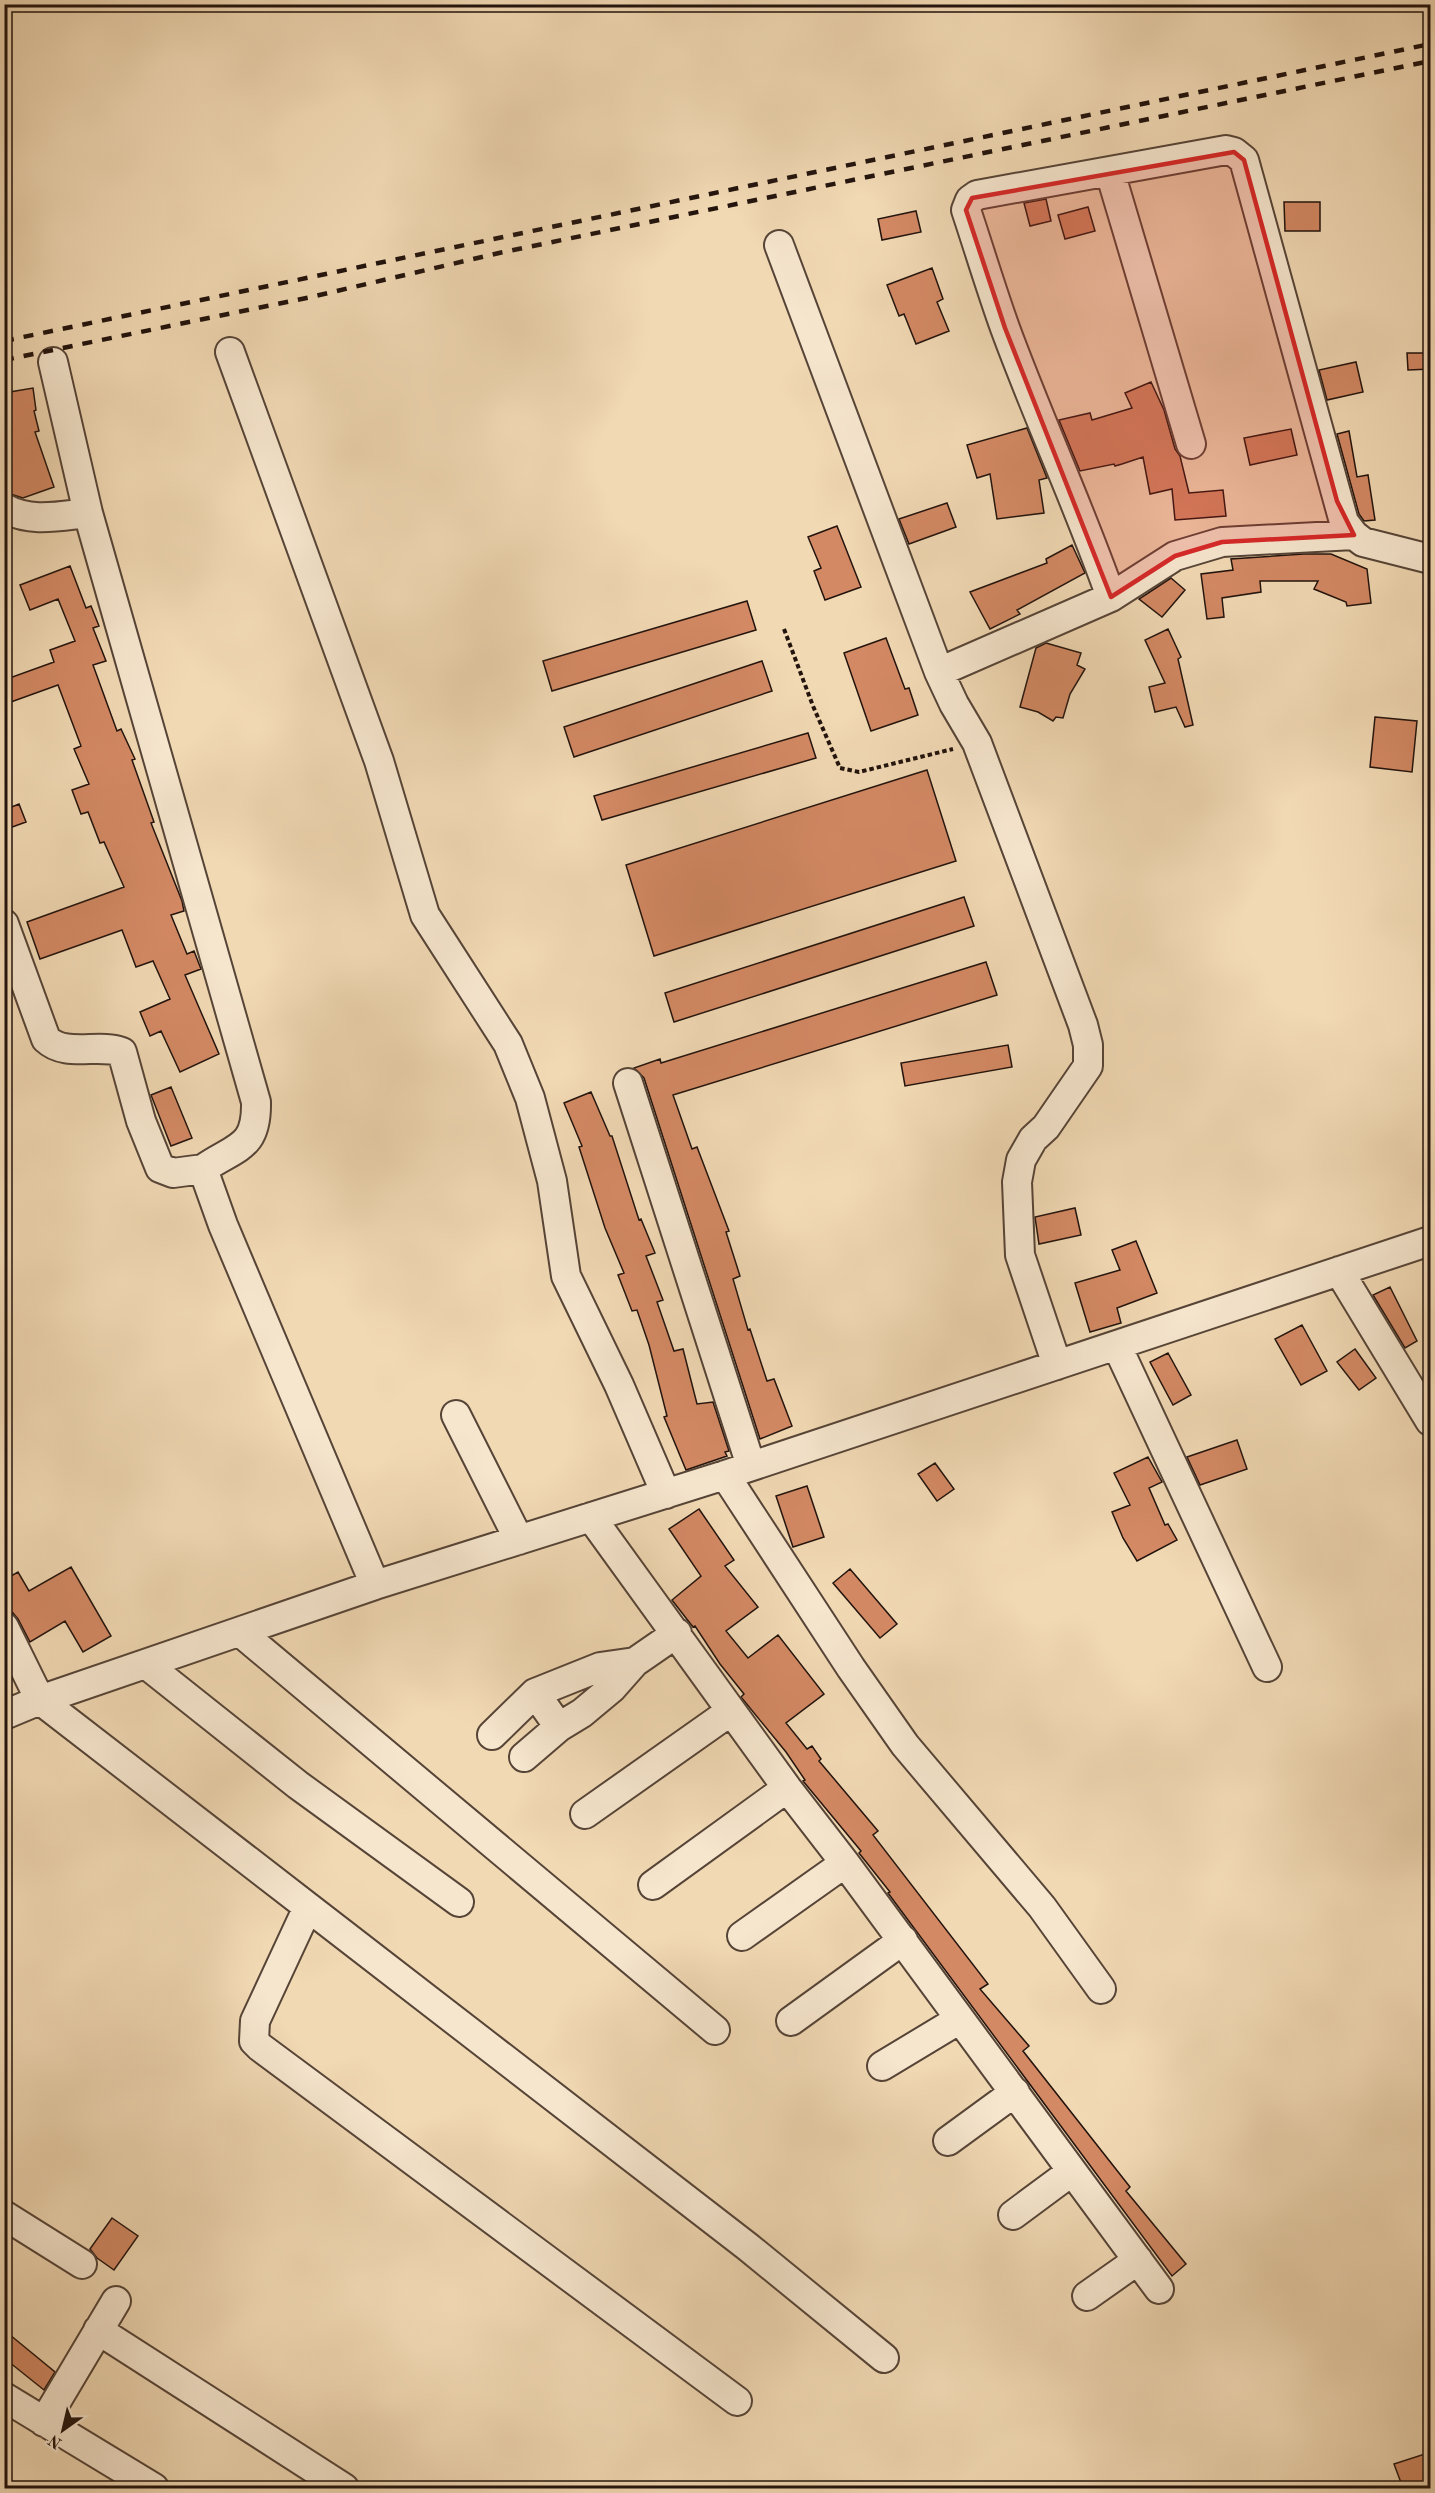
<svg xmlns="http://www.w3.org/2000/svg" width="1435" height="2493" viewBox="0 0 1435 2493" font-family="'Old Standard TT',serif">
	<rect width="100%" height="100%" fill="#f1d9b4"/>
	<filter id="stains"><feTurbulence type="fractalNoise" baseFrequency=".00333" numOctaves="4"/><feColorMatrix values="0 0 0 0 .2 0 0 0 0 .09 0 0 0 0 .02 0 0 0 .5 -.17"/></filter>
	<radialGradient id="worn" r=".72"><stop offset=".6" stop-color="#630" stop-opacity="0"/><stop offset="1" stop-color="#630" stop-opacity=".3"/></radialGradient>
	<path fill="#d38964" stroke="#22130d" stroke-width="1.5" d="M 1046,199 L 1051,221 L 1030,226 L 1024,203 Z
		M 1284,202 L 1320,202 L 1320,231 L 1285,231 Z
		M 1088,207 L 1095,231 L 1065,239 L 1058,215 Z
		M 916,211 L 921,232 L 882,240 L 878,219 Z
		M 932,268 L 943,299 L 937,302 L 949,331 L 916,344 L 904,314 L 899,316 L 887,285 Z
		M 1407,353 L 1431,353 L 1431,369 L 1408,370 Z
		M 1356,362 L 1363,392 L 1327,400 L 1319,370 Z
		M 1151,382 L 1164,410 L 1175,449 L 1180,456 L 1189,493 L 1223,490 L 1226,516 L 1175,520 L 1172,489 L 1150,494 L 1143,457 L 1122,464 L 1115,466 L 1114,464 L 1080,471 L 1059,420 L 1090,413 L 1092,420 L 1132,408 L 1125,393 Z
		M 33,388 L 36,410 L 34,411 L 39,431 L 35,432 L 54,487 L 23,498 L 4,492 L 4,393 Z
		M 1027,428 L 1047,478 L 1039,480 L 1044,513 L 997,519 L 990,474 L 977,478 L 967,445 Z
		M 1291,429 L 1297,455 L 1250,465 L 1244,438 Z
		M 1349,431 L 1357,477 L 1368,475 L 1375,520 L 1364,521 L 1359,514 L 1337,434 Z
		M 947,503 L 956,527 L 909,544 L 899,519 Z
		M 837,526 L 861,587 L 825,600 L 814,571 L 821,568 L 808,537 Z
		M 1072,545 L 1085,573 L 1017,610 L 1020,614 L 990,629 L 970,592 L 1047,563 L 1046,559 Z
		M 1304,554 L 1331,554 L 1367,569 L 1371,603 L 1347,606 L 1346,602 L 1314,589 L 1318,581 L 1260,581 L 1261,592 L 1222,598 L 1224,617 L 1207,619 L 1201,574 L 1233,570 L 1231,559 Z
		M 70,566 L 86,608 L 91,606 L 99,626 L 93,628 L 106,661 L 93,665 L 117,731 L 121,729 L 135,759 L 132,760 L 154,822 L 151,823 L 182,901 L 184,911 L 171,915 L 187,954 L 194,951 L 201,969 L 185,975 L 219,1054 L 180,1072 L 161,1031 L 150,1036 L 140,1012 L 170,999 L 153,961 L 136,967 L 122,930 L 40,959 L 27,922 L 124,887 L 104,842 L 100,843 L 88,812 L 81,814 L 72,790 L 89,784 L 74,749 L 81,746 L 58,685 L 8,703 L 4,694 L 4,680 L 54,662 L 50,650 L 75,641 L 58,599 L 30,610 L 20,585 Z
		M 1171,578 L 1185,590 L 1162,617 L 1139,599 Z
		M 747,601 L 756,630 L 552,691 L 543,661 Z
		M 1168,629 L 1181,657 L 1178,659 L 1193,725 L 1185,727 L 1176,707 L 1155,712 L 1149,687 L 1165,683 L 1145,640 Z
		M 886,638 L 905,689 L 909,688 L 918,715 L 871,731 L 844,653 Z
		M 1046,643 L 1081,653 L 1077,665 L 1085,669 L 1070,694 L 1063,718 L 1056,717 L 1053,721 L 1038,712 L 1020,707 L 1036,648 Z
		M 762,661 L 772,691 L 574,757 L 564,727 Z
		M 1375,717 L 1417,721 L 1412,772 L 1370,767 Z
		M 808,733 L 816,758 L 602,820 L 594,796 Z
		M 927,770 L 956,861 L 654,956 L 626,865 Z
		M 19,804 L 26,822 L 4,830 L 4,810 Z
		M 964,897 L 974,926 L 674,1022 L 665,993 Z
		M 986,962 L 997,995 L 673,1095 L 692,1149 L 697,1147 L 729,1231 L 726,1232 L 740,1276 L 733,1279 L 748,1330 L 750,1329 L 767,1381 L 774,1379 L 792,1426 L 760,1439 L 644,1078 L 634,1068 L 660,1059 L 661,1063 Z
		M 1008,1045 L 1012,1067 L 905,1086 L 901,1063 Z
		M 171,1087 L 192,1138 L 171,1146 L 151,1095 Z
		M 591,1092 L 610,1136 L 612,1136 L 639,1220 L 641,1219 L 655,1253 L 646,1256 L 663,1300 L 657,1302 L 674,1351 L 683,1349 L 697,1404 L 713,1402 L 729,1451 L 725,1452 L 727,1456 L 686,1470 L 664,1417 L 667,1416 L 649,1345 L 637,1310 L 632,1311 L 618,1275 L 624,1273 L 605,1228 L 579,1147 L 582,1146 L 564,1103 Z
		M 1075,1208 L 1081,1235 L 1039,1244 L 1035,1217 Z
		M 1136,1241 L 1157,1293 L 1117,1308 L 1121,1323 L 1090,1332 L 1075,1283 L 1120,1270 L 1112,1250 Z
		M 1390,1287 L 1417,1341 L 1405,1348 L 1373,1295 Z
		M 1302,1325 L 1327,1371 L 1301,1385 L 1275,1339 Z
		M 1355,1349 L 1376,1378 L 1359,1390 L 1337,1362 Z
		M 1168,1353 L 1191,1395 L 1173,1405 L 1150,1362 Z
		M 1237,1440 L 1247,1469 L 1200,1485 L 1187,1457 Z
		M 1148,1457 L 1162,1482 L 1149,1488 L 1165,1525 L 1168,1524 L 1177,1540 L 1137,1561 L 1123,1538 L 1112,1512 L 1130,1505 L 1114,1473 Z
		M 935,1463 L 954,1489 L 937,1501 L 918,1474 Z
		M 807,1486 L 824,1537 L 793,1547 L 776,1496 Z
		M 699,1509 L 734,1560 L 725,1566 L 758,1607 L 726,1631 L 748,1658 L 778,1635 L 824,1694 L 786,1723 L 807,1749 L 812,1746 L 821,1759 L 819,1761 L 878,1831 L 873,1835 L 988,1984 L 980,1989 L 1029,2046 L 1023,2051 L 1130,2187 L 1126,2191 L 1186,2264 L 1172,2276 L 888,1893 L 890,1892 L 859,1853 L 861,1851 L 803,1781 L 805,1780 L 786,1752 L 741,1697 L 744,1694 L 720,1664 L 695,1626 L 693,1627 L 672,1600 L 701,1576 L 669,1529 Z
		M 71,1567 L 111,1636 L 83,1652 L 65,1621 L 30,1642 L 18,1619 L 13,1613 L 4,1611 L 4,1580 L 18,1572 L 29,1591 Z
		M 850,1569 L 897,1624 L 880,1638 L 833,1583 Z
		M 112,2218 L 138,2236 L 114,2270 L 97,2258 L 90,2249 Z
		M 4,2330 L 55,2372 L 44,2390 L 4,2358 Z
		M 1431,2452 L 1431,2488 L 1403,2488 L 1394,2464 Z"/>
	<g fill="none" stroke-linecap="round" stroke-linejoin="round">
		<g stroke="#564437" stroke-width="32">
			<path id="minor" d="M 1110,172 L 1191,444
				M 779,245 L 939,672 L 954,704 L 977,743 L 1083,1025 L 1088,1045 L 1088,1066 L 1046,1127 L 1033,1139 L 1021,1160 L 1017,1182 L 1020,1255 L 1057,1365
				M 230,352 L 379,761 L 425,915 L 508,1044 L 530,1098 L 552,1181 L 566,1276 L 619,1385 L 666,1494
				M 53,362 L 88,513 L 256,1102 C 257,1149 236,1146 203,1169 L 223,1225 L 375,1585
				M 4,508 C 31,523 59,516 88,513
				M 1111,597 C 1079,506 1038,418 1005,328 C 991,289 979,249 966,210 L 970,200 L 977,195 L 1226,150 L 1234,152 L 1244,160 L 1344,522 L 1354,535 L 1363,542 L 1430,559
				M 939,672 L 1111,597 L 1175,556 L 1222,542 L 1354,535
				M 4,924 L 46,1039 C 66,1058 98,1043 122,1052 L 141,1121 L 160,1168 L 173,1173 L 203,1169
				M 628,1083 L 751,1466
				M 1339,1271 L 1430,1421
				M 1117,1346 L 1267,1667
				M 456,1415 L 519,1540
				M 725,1475 L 851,1668 L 905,1745 L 1042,1907 L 1101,1989
				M 591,1517 L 787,1788 L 845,1863 L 1159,2289
				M 4,1627 L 40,1700 L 308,1907 L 255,2021 L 254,2041 L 260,2047 L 737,2401
				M 240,1632 L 715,2030
				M 147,1665 L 298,1785 L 459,1902
				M 4,1715 L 40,1700 L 375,1585 L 725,1475 L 1430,1241
				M 559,1727 L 535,1693 L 600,1667 L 635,1662
				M 492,1735 L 535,1693
				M 524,1757 L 559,1727 L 582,1713 L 612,1688 L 635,1662 L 677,1633
				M 585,1814 L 731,1711
				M 653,1885 L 787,1788
				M 308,1907 L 748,2247 L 884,2358
				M 742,1936 L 845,1863
				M 791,2021 L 903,1940
				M 882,2066 L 960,2019
				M 948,2141 L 1015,2092
				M 4,2215 L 82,2264
				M 1013,2215 L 1071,2172
				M 1087,2296 L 1138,2260
				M 98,2330 L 344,2488
				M 4,2397 L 154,2488
				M 44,2422 L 116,2301"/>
		</g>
		<path stroke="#22130d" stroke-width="4" stroke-dasharray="4.5 3" stroke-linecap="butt" d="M 784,629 L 813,706 L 840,768 L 859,772 L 953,749"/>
		<use href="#minor" stroke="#f6e6ce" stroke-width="28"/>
		<path stroke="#22130d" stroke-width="4.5" stroke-dasharray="10 10" stroke-linecap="butt" d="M 4,341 L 1430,44
			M 4,360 L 311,297 L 499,253 L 1430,61"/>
	</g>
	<path fill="#d62828" fill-opacity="0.2" stroke="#d62828" stroke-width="4.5" stroke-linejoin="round" d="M 1234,152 L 1244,160 L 1337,501 L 1354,535 L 1222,542 L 1175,556 L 1111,597 L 1005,328 L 966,210 L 972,198 Z"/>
	<rect width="1435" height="2493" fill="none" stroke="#f1d9b4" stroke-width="24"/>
	<rect x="6" y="6" width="1423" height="2481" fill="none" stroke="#22130d" stroke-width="3"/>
	<rect x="12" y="12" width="1411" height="2469" fill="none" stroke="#22130d" stroke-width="1.5"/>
	<g transform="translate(63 2430) rotate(214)" stroke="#f6e6ce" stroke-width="4.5" paint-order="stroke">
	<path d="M0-4.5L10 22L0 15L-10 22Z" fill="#22130d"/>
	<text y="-9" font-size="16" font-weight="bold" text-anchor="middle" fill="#22130d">N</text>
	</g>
	<rect width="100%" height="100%" filter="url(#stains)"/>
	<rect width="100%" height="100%" fill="url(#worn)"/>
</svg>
